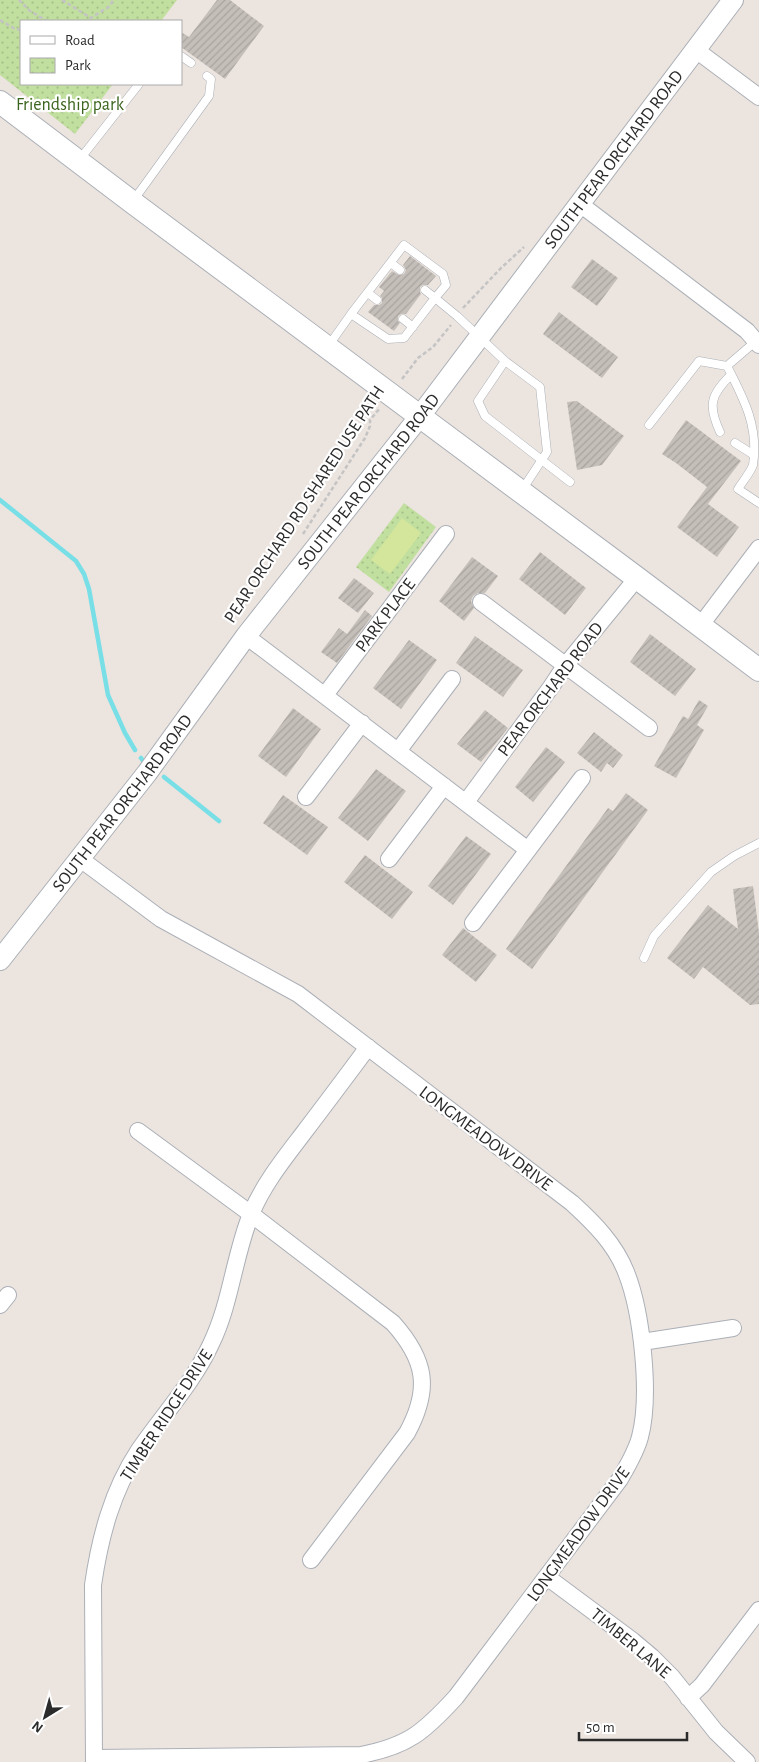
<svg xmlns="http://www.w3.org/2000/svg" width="759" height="1762" viewBox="0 0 759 1762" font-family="'Alegreya Sans',sans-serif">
	<defs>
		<pattern id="park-dots" width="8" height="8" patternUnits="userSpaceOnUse" patternTransform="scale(1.25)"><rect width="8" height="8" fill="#c1df9f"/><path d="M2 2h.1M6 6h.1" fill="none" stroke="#a6c089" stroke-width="1.8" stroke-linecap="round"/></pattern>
		<pattern id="building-hatch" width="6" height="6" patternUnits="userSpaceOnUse" patternTransform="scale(1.25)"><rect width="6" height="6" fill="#c5bfba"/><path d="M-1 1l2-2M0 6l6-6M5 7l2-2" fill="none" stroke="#a9a4a0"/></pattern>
	</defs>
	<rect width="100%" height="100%" fill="#ece4df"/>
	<path fill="url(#park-dots)" d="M 0,0 L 177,0 L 161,21 L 21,21 L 21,84 L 113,84 L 75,134 L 0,75 Z
		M 404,503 L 436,527 L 389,592 L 356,567 Z"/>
	<path fill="#d4e69b" d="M 402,518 L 421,533 L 390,574 L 371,560 Z"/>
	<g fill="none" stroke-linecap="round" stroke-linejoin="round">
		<path stroke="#78dfe7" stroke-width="4.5" d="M 0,500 L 76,561 L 84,574 L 89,589 L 108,695 L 125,733 L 135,750
			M 141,758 L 144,762
			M 164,777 L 219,821"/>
	</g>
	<path fill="url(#building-hatch)" d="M 217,0 L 230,0 L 264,26 L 225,79 L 181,47 L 181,32 L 189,37 Z
		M 410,256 L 436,276 L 428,285 L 423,285 L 420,287 L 420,292 L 421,294 L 406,314 L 401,314 L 398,316 L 398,321 L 400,323 L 394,331 L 368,312 L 374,305 L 379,305 L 382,303 L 382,298 L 380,296 L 384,291 L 379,287 L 392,271 L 399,275 L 404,274 L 406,270 L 403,265 Z
		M 592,259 L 618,278 L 597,306 L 571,287 Z
		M 559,312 L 618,357 L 602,378 L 543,334 Z
		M 577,401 L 624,436 L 602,465 L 577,470 L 567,402 Z
		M 686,420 L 741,461 L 708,504 L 739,527 L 717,557 L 677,527 L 707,487 L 676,463 L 662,454 Z
		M 540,552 L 586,588 L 565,615 L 519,579 Z
		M 472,557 L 498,576 L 485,593 L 478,593 L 473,596 L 471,601 L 474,608 L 464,621 L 439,601 Z
		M 354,578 L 374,593 L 358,613 L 338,598 Z
		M 365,610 L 372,616 L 337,663 L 321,652 L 339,628 L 347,634 Z
		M 650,634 L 696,669 L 675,696 L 630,662 Z
		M 475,636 L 523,670 L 503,697 L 456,663 Z
		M 409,640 L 437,660 L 401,709 L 373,688 Z
		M 699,700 L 708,706 L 697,725 L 704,730 L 676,778 L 654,766 L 683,716 L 688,719 Z
		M 293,708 L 321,729 L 286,777 L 258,756 Z
		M 485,710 L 508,728 L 481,762 L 457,744 Z
		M 594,732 L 623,755 L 613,768 L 607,763 L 601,772 L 577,753 Z
		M 546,747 L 565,762 L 533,802 L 515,787 Z
		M 376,769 L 406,791 L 368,841 L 338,818 Z
		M 626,793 L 648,810 L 532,969 L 506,949 L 608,808 L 613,811 Z
		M 283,795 L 328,827 L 307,855 L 263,823 Z
		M 466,836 L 491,854 L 453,905 L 428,886 Z
		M 365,855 L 413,892 L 392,919 L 344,882 Z
		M 753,886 L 759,933 L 759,1004 L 750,1005 L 703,967 L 694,979 L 667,958 L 708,905 L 738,929 L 733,889 Z
		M 463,928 L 497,955 L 476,982 L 442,955 Z"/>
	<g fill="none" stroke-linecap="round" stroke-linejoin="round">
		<g stroke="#abb0b7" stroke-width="9">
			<path id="service" d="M 181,56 L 191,63
				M 80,159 L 139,84
				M 133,201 L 209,96 L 211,79 L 207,76
				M 391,263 L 400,270
				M 425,290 L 435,298 L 446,285 L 443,274 L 404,245 L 351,314 L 388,339 L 404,338 L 435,298 L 457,316 L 505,361 L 540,387 L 547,452 L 522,490
				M 368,293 L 377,300
				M 403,319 L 413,327
				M 329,345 L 351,314
				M 505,361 L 478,401 L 485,416 L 570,482
				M 727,366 C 744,399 759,427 753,465 C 750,473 743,481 738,489 L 759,503
				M 649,425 L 699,361 L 727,366 L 756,341
				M 720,432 C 708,406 710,395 731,375
				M 735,443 L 754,455
				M 644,958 L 654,936 L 711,872 L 734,856 L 759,843"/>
		</g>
		<g stroke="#abb0b7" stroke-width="18">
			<path id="minor" d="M 696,50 L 759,97
				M 580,204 L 747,331 L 759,345
				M 481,602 L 649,728
				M 700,626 L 759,548
				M 246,636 L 528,850
				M 325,695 L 446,534
				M 398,751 L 452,679
				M 306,797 L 362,723
				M 466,802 L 551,687 L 565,666 L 637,578
				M 79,858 L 161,919 L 298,994 L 572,1203 C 594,1223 615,1244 626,1272 C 642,1312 651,1395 640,1437 C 636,1452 628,1465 620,1479 L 456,1697 C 424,1732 408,1746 361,1755 L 94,1758
				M 389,859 L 444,786
				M 473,923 L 582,778
				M 138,1131 L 251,1214 L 393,1323 C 426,1360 431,1389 407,1433 L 311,1560
				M 0,1305 L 8,1295
				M 642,1342 L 733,1328
				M 547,1577 L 633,1641 L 652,1657 L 672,1677 L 716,1732 L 747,1762
				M 688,1698 L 702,1685 L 759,1610
				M 94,1762 L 93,1585 C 100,1537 112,1491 139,1450 C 163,1415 193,1383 211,1344 C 231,1303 234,1256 251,1214 C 263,1185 283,1160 302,1135 C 324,1106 346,1077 368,1047"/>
		</g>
		<g stroke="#abb0b7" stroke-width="22">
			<g id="tertiary">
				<path id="s1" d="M 0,960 L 147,773 L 246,636 L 420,416 L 733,0"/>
			</g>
		</g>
		<g stroke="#abb0b7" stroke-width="24">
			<path id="secondary" d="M 0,102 L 132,202 L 637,578 L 759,670"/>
		</g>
		<path stroke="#c4c4c4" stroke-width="2.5" stroke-dasharray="4 2.5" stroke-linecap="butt" d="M 19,0 L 30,11 L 47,21
			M 62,0 L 91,18 L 110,6 L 113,0
			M 0,20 L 15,29 L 21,30
			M 463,308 L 501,268 L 524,247
			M 402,379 L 418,358 L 433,347 L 451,325
			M 303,534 L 365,438 L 370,426 L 370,420 L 380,408"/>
		<use href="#service" stroke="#fff" stroke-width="8"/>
		<use href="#minor" stroke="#fff" stroke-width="16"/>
		<use href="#tertiary" stroke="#fff" stroke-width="20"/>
		<use href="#secondary" stroke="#fff" stroke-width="22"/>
	</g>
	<g text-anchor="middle" stroke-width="4.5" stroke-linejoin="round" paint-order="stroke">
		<g font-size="18" fill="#3b651f" stroke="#fff">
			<text x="70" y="110">Friendship park</text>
		</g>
		<g font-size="18" fill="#2b2b2b" stroke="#fff">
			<text dy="6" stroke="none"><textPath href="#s1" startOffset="1009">SOUTH PEAR ORCHARD ROAD</textPath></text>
			<text dy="6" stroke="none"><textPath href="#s1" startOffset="604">SOUTH PEAR ORCHARD ROAD</textPath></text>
			<text transform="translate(304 504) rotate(-57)" y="6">PEAR ORCHARD RD SHARED USE PATH</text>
			<text transform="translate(385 615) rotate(-53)" y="6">PARK PLACE</text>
			<text transform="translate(550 689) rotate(-53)" y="6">PEAR ORCHARD ROAD</text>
			<text dy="6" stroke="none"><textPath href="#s1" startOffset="199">SOUTH PEAR ORCHARD ROAD</textPath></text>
			<text transform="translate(486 1138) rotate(37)" y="6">LONGMEADOW DRIVE</text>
			<text transform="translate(166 1415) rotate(-57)" y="6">TIMBER RIDGE DRIVE</text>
			<text transform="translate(578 1534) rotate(-54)" y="6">LONGMEADOW DRIVE</text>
			<text transform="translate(631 1643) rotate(40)" y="6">TIMBER LANE</text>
		</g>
	</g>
	<rect x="20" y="20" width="162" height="65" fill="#ffffff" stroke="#aaaaaa"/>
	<rect x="30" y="36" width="25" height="8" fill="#ffffff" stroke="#aaaaaa"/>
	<text x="65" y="45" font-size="15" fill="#2b2b2b">Road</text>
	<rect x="30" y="58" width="25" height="15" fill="url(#park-dots)" stroke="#aaaaaa"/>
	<text x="65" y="70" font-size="15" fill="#2b2b2b">Park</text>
	<g transform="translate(45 1717) rotate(217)" stroke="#ffffff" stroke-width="4" paint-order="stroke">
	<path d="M0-4L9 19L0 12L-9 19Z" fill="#2b2b2b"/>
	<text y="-8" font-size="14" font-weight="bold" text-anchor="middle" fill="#2b2b2b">N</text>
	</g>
	<path d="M579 1732v8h108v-8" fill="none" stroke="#2b2b2b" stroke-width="2.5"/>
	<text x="586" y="1732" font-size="15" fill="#2b2b2b" stroke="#ffffff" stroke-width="4" paint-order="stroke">50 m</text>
</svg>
